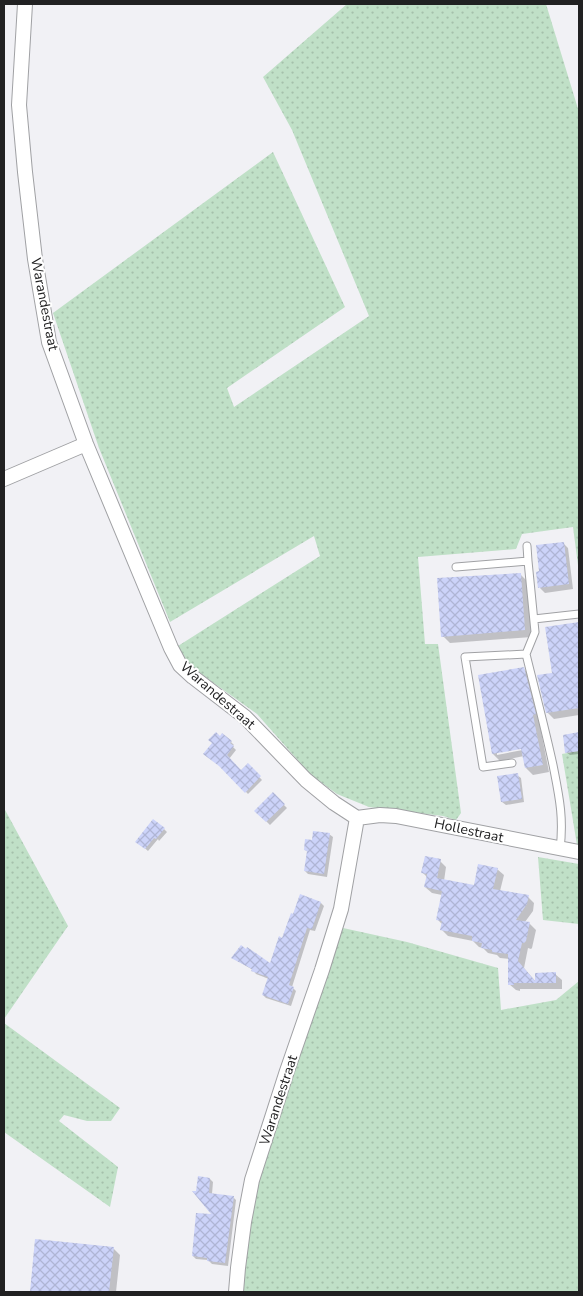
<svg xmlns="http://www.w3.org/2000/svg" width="583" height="1296" viewBox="0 0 583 1296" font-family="'Nunito Sans',sans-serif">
	<defs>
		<pattern id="grass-dots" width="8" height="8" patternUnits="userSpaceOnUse" patternTransform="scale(1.25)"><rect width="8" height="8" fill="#c0e0c7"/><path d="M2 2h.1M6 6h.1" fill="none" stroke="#a5c0ab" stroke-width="1.8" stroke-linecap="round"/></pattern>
		<pattern id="building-cross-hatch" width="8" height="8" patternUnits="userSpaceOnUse" patternTransform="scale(1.25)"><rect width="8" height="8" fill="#ccd3f9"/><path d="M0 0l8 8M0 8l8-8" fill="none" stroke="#afb5d5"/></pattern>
	</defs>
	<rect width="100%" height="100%" fill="#f1f1f5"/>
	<path fill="url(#grass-dots)" d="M 347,4 L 546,4 L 579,112 L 579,573 L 573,527 L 522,534 L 516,549 L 418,557 L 425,644 L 438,644 L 461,813 L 456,820 L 443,816 L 369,807 L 337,794 L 310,774 L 257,714 L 190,666 L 178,646 L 320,556 L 314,536 L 170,622 L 99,448 L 53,313 L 273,152 L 345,307 L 227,388 L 234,407 L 369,316 L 292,130 L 263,77 Z
		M 579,751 L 579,845 L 577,845 L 562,754 Z
		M 4,808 L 68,926 L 4,1019 Z
		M 538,857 L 579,864 L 579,924 L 543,920 Z
		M 343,928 L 407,942 L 498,968 L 501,1010 L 556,1000 L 579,981 L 579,1292 L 242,1292 L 253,1202 L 286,1092 Z
		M 4,1023 L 120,1108 L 111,1121 L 87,1121 L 64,1115 L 59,1121 L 118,1167 L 110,1207 L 4,1132 Z"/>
	<path fill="#0003" fill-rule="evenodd" d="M 563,543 L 568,548 L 573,589 L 545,593 L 540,588 L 540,572 Z
		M 520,574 L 527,581 L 532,637 L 450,643 L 443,636 Z
		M 579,623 L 579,715 L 554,719 L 547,712 L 554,674 L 546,628 Z
		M 523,668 L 530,675 L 549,772 L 533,775 L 526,768 L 524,756 L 500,761 L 493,754 ZM 527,746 L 528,749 L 497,755 L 497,752 Z
		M 579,733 L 579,754 L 570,755 L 566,752 L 564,736 Z
		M 220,737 L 231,742 L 234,745 L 232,746 L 236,750 L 229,759 L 241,772 L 248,765 L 262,780 L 248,794 L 223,768 Z
		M 517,775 L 521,778 L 524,802 L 506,805 L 502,802 Z
		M 273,794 L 287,808 L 270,825 L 256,811 Z
		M 164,829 L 167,832 L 159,841 L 158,839 L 148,851 L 140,844 Z
		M 329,834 L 333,837 L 327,877 L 308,874 L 305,871 L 308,852 L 305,850 L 313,841 Z
		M 440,861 L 446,867 L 444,881 L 475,887 L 497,869 L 504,875 L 500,891 L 528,897 L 534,903 L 533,911 L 525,922 L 529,923 L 536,930 L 532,948 L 531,949 L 528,948 L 524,968 L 537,983 L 537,974 L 555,974 L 562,980 L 562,989 L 520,989 L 520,991 L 516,990 L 509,984 L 510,959 L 500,958 L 497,955 L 488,953 L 483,948 L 479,947 L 473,941 L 448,936 L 441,929 L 443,925 L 437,919 L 442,895 L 432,893 L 425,887 L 427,877 L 422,872 Z
		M 301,896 L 321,903 L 324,906 L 315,931 L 310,930 L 292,987 L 296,991 L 291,1006 L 266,998 L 263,995 L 269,979 L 256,974 L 253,970 L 236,960 L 270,965 L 294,915 Z
		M 210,1179 L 213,1182 L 212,1194 L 233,1197 L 236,1200 L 228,1266 L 212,1264 L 208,1260 L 196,1259 L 193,1256 L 214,1216 L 195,1192 Z
		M 36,1240 L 113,1248 L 120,1255 L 116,1292 L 31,1292 Z"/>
	<path fill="url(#building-cross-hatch)" d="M 564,542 L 569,584 L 538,588 L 536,572 L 539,571 L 536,545 Z
		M 521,573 L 525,630 L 441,637 L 437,578 Z
		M 579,622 L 579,708 L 546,713 L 537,675 L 552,673 L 545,627 Z
		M 524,667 L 536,714 L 533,715 L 543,765 L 525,768 L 521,749 L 492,754 L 478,675 Z
		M 216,732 L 220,736 L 222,733 L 232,741 L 230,743 L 234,746 L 227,755 L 241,770 L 248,763 L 261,776 L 245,793 L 219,766 L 203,754 L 212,743 L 208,740 Z
		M 579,732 L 579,751 L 565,753 L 563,735 Z
		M 518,773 L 522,799 L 501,802 L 497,776 Z
		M 273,792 L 285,804 L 266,822 L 254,811 Z
		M 153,819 L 165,828 L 156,839 L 154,838 L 145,849 L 135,842 Z
		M 313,831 L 330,833 L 324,874 L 304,871 L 307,851 L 304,850 L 305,839 L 312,840 Z
		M 425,856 L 441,859 L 437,878 L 474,885 L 478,864 L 498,868 L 493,889 L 529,895 L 527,904 L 516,920 L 530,922 L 526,941 L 524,943 L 522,943 L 518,961 L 535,981 L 535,973 L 556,972 L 556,983 L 514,983 L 514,985 L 508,985 L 508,954 L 492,952 L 492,950 L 481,948 L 482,943 L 472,941 L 472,936 L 440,930 L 442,921 L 436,920 L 442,891 L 424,887 L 427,874 L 421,873 Z
		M 300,894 L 321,902 L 312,929 L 307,928 L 289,985 L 294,987 L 288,1004 L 262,995 L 268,977 L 251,971 L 252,969 L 231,958 L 241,945 L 246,949 L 247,947 L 270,963 L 279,936 L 282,938 L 291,913 L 293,914 Z
		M 198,1176 L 210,1178 L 209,1193 L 234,1196 L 225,1263 L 207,1261 L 207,1258 L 192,1256 L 196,1213 L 211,1214 L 192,1191 L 196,1191 Z
		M 35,1239 L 114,1247 L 109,1292 L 30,1292 Z"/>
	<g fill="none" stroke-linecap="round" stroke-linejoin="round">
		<g stroke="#a0a1a4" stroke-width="9">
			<path id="lane" d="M 527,546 L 528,561
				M 456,567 L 528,561 L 535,632 L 526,654
				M 534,619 L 579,614
				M 512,763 L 483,767 L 465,657 L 526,654 C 535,691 545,728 553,765 C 559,796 564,817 560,849"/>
		</g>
		<g stroke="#a0a1a4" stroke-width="16">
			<path id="street" d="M 25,4 L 19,105 L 25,172 L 35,259 L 49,342 L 86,444 L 171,648 L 180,665 L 193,677 L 245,717 L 306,780 L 334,803 L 357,818
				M 4,479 L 86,444
				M 357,818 L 380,815 L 396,816 L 579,852
				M 236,1292 L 238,1268 L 244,1222 L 252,1180 L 287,1071 L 322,970 L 341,909 L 357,818"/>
		</g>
		<use href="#lane" stroke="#fff" stroke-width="7"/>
		<use href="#street" stroke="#fff" stroke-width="14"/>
	</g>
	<g text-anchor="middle" stroke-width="4" stroke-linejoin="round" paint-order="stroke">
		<g font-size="14" fill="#212122" stroke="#fff">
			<text transform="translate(45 304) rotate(79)" y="5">Warandestraat</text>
			<text transform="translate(218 695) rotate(41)" y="5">Warandestraat</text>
			<text transform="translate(469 830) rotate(12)" y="5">Hollestraat</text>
			<text transform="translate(278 1100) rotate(-72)" y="5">Warandestraat</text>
		</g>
	</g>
	<rect width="583" height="1296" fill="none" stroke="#212122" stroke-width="10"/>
</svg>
